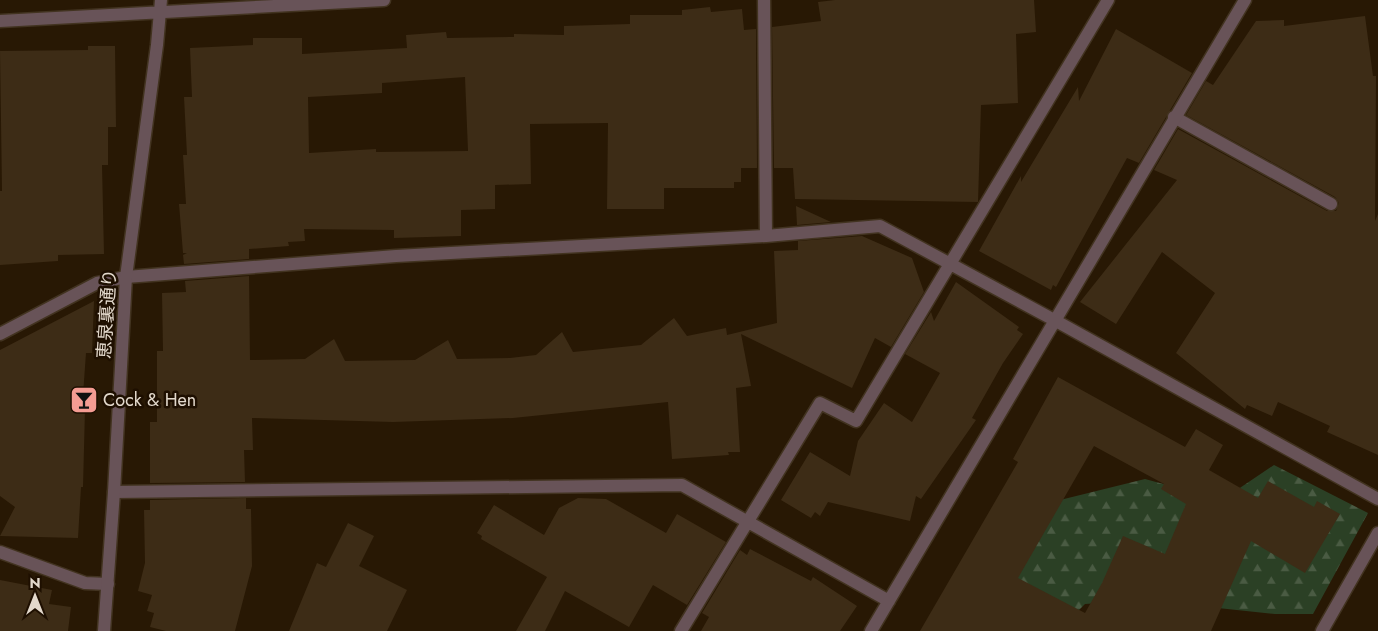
<svg xmlns="http://www.w3.org/2000/svg" width="1378" height="631" viewBox="0 0 1378 631" font-family="Jost,'Noto Sans JP',sans-serif">
	<defs>
		<pattern id="forest-firs" width="22" height="20" patternUnits="userSpaceOnUse" patternTransform="scale(1.25)"><rect width="22" height="20" fill="#2b4025"/><path d="M5 1l3.5 6h-7zM16 11l3.5 6h-7z" fill="#4a5b43"/></pattern>
	</defs>
	<rect width="100%" height="100%" fill="#281804"/>
	<path fill="url(#forest-firs)" d="M 1274,465 L 1368,513 L 1313,614 L 1275,614 L 1143,600 L 1085,604 L 1058,631 L 977,631 L 1060,500 L 1145,479 L 1222,500 Z"/>
	<path fill="#3d2c16" fill-rule="evenodd" d="M 835,0 L 1034,0 L 1036,32 L 1016,34 L 1018,103 L 981,105 L 978,202 L 795,199 L 793,168 L 774,168 L 772,27 L 821,21 L 818,2 Z
		M 710,7 L 711,12 L 742,9 L 744,30 L 756,29 L 757,168 L 741,168 L 741,182 L 734,182 L 734,188 L 664,188 L 664,209 L 607,209 L 608,123 L 530,124 L 531,184 L 495,185 L 495,209 L 461,210 L 461,236 L 394,238 L 394,230 L 304,229 L 305,241 L 288,242 L 289,246 L 249,249 L 249,259 L 184,264 L 183,255 L 187,253 L 183,253 L 179,204 L 186,204 L 183,155 L 187,155 L 184,97 L 192,97 L 190,48 L 253,45 L 253,38 L 302,38 L 302,54 L 407,48 L 406,35 L 446,32 L 447,38 L 514,37 L 514,34 L 564,35 L 564,26 L 630,24 L 630,15 L 682,15 L 682,10 ZM 465,77 L 468,151 L 376,152 L 376,149 L 309,153 L 308,97 L 382,93 L 382,83 Z
		M 1365,16 L 1373,76 L 1376,76 L 1375,221 L 1378,214 L 1378,455 L 1327,432 L 1330,426 L 1278,402 L 1272,416 L 1247,405 L 1245,409 L 1176,353 L 1215,293 L 1162,252 L 1116,324 L 1080,302 L 1177,180 L 1154,170 L 1178,129 L 1327,211 L 1336,211 L 1339,203 L 1335,197 L 1186,115 L 1206,81 L 1213,85 L 1256,21 L 1284,20 L 1284,26 Z
		M 1116,29 L 1192,73 L 1139,163 L 1127,158 L 1056,287 L 1053,285 L 1051,290 L 979,251 L 1021,176 L 1021,182 L 1078,87 L 1079,101 Z
		M 88,46 L 115,46 L 116,127 L 108,127 L 108,165 L 102,165 L 104,254 L 58,255 L 58,261 L 0,265 L 0,191 L 2,191 L 0,51 L 88,50 Z
		M 796,206 L 831,222 L 797,225 Z
		M 862,236 L 912,258 L 924,292 L 891,347 L 875,338 L 852,388 L 741,334 L 751,386 L 736,388 L 740,452 L 728,452 L 729,455 L 672,459 L 668,402 L 513,418 L 393,422 L 252,418 L 253,450 L 244,450 L 245,482 L 150,483 L 150,422 L 157,422 L 157,351 L 163,351 L 162,293 L 186,292 L 185,281 L 249,276 L 250,360 L 305,359 L 334,339 L 345,361 L 415,360 L 448,340 L 457,359 L 510,358 L 536,355 L 562,332 L 573,352 L 641,345 L 674,318 L 687,336 L 726,328 L 727,335 L 777,323 L 774,251 L 798,250 L 798,241 Z
		M 956,282 L 1019,327 L 1017,330 L 1023,334 L 1003,363 L 972,418 L 976,420 L 921,499 L 916,496 L 910,521 L 828,502 L 820,516 L 815,512 L 811,518 L 781,500 L 810,452 L 850,476 L 858,441 L 884,403 L 912,422 L 940,373 L 905,354 L 931,312 L 934,321 Z
		M 94,301 L 92,353 L 86,353 L 82,409 L 85,409 L 83,487 L 81,487 L 78,538 L 0,536 L 15,507 L 0,496 L 0,350 Z
		M 1058,377 L 1185,447 L 1196,429 L 1223,445 L 1209,470 L 1258,498 L 1268,481 L 1314,507 L 1317,501 L 1340,514 L 1305,573 L 1251,541 L 1211,631 L 920,631 L 1018,462 L 1013,459 ZM 1094,446 L 1164,484 L 1161,489 L 1186,504 L 1165,554 L 1123,536 L 1102,583 L 1085,613 L 1018,578 Z
		M 246,498 L 246,509 L 251,509 L 252,566 L 235,631 L 166,631 L 150,627 L 154,613 L 147,611 L 152,595 L 138,591 L 145,563 L 144,510 L 150,510 L 150,500 Z
		M 578,498 L 606,499 L 666,533 L 677,514 L 726,542 L 687,605 L 653,585 L 629,627 L 565,591 L 545,631 L 516,631 L 547,577 L 481,539 L 482,536 L 477,533 L 494,505 L 544,535 L 559,508 Z
		M 348,523 L 374,536 L 359,566 L 407,590 L 387,631 L 289,631 L 317,563 L 326,567 Z
		M 750,549 L 811,581 L 813,577 L 857,606 L 840,631 L 701,631 L 709,617 L 702,613 L 740,550 L 747,555 Z
		M 0,580 L 52,590 L 49,604 L 71,607 L 68,631 L 0,631 Z"/>
	<g fill="none" stroke-linecap="round" stroke-linejoin="round">
		<g stroke="#423320" stroke-width="15">
			<path id="service" d="M 1174,117 L 1331,204"/>
		</g>
		<g stroke="#423320" stroke-width="15">
			<path id="minor" d="M 764,0 L 766,236
				M 0,334 L 97,283 L 126,277 L 396,256 L 766,236 L 880,226 L 1056,321 L 1378,499
				M 114,492 L 682,485 L 889,601
				M 0,552 L 85,583 L 108,584
				M 681,631 L 820,403 L 856,421 L 1108,0
				M 871,631 L 1245,0
				M 1322,631 L 1378,533"/>
		</g>
		<g stroke="#423320" stroke-width="15">
			<path id="tertiary" d="M 0,21 L 384,0
				M 104,631 L 114,492 L 126,277 L 157,45 L 161,0"/>
		</g>
		<use href="#service" stroke="#685358" stroke-width="12"/>
		<use href="#minor" stroke="#685358" stroke-width="12"/>
		<use href="#tertiary" stroke="#685358" stroke-width="12"/>
	</g>
	<defs>
		<g id="bar-square" transform="scale(1.4375)"><rect x="-9" y="-9" width="18" height="18" rx="4" fill="#f59c93" stroke="#1e0f00"/><path d="M-6-5H6L.8 .8V4.5H3.5V6h-7V4.5H-.8V.8Z" fill="#111"/></g>
	</defs>
	<g fill-rule="evenodd">
		<use href="#bar-square" x="84" y="400"/>
	</g>
	<g text-anchor="middle" stroke-width="5" stroke-linejoin="round" paint-order="stroke">
		<g font-size="18" fill="#e3d9cc" stroke="#1e0f00">
			<text transform="translate(107 314) rotate(-86)" y="6">恵泉裏通り</text>
		</g>
		<g font-size="18" fill="#e3d9cc" stroke="#1e0f00" text-anchor="start">
			<text x="103" y="406">Cock &amp; Hen</text>
		</g>
	</g>
	<g transform="translate(35 596)" stroke="#1e0f00" stroke-width="4" paint-order="stroke">
	<path d="M0-4L9 19L0 12L-9 19Z" fill="#e3d9cc"/>
	<text y="-8" font-size="14" font-weight="bold" text-anchor="middle" fill="#e3d9cc">N</text>
	</g>
</svg>
